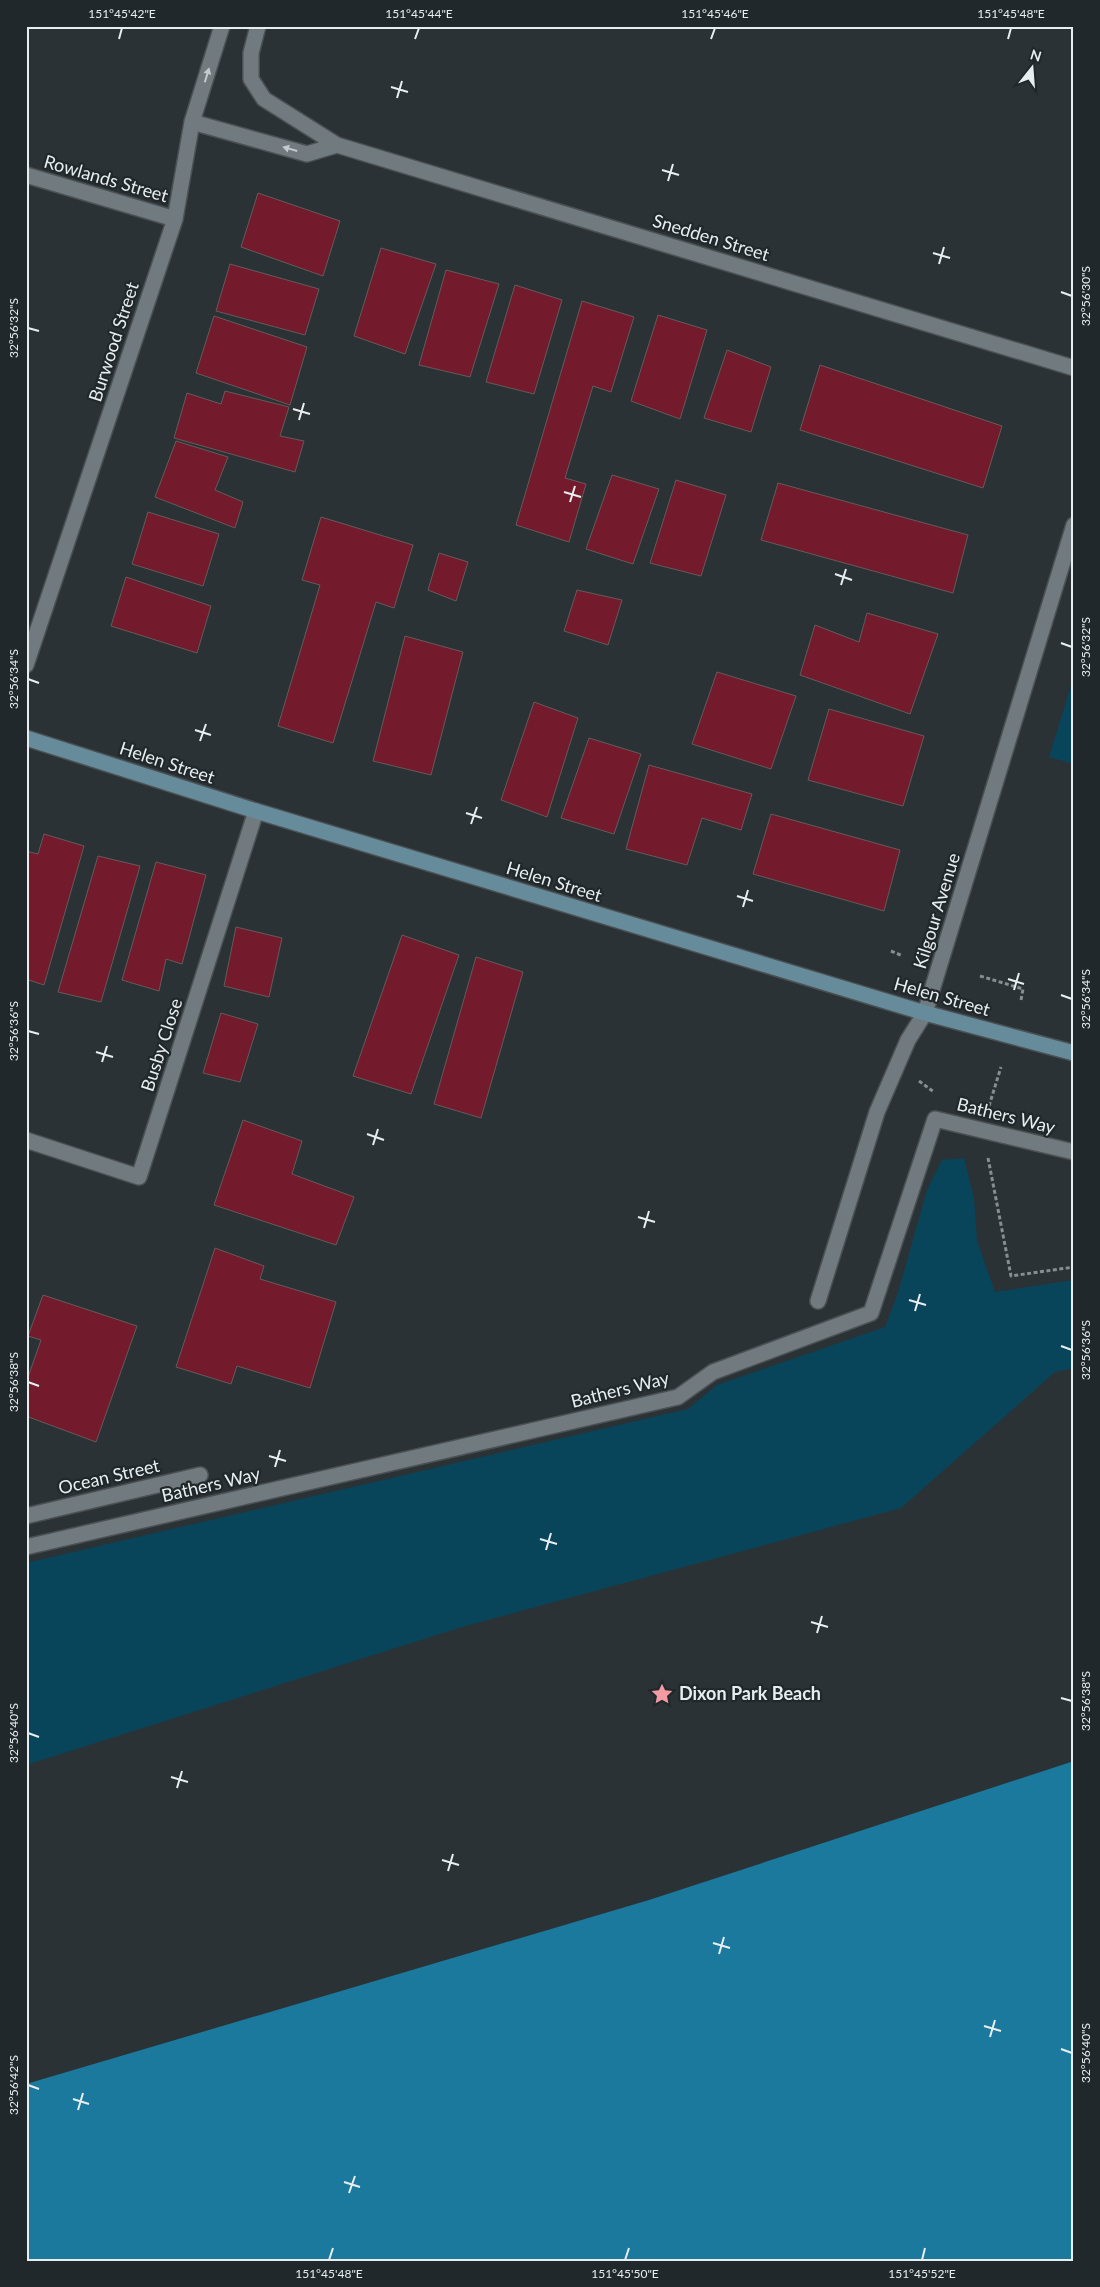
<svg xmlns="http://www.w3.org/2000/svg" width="1100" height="2287" viewBox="0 0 1100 2287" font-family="Lato,sans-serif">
	<rect width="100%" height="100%" fill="#2b3235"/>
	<path fill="#09455a" d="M 1074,676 L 1074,764 L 1049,757 Z
		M 964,1158 L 974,1198 L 977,1241 L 995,1292 L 1074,1280 L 1074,1368 L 1055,1372 L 901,1508 L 462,1627 L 26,1765 L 26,1563 L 688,1409 L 717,1385 L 885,1327 L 897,1296 L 927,1190 L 942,1160 Z"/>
	<path fill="#1a799c" d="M 1074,1761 L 1074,2261 L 26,2261 L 26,2084 L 649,1900 Z"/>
	<path fill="#731a2c" stroke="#645b5b" d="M 258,193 L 340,221 L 323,276 L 241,247 Z
		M 381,248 L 436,264 L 405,354 L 354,336 Z
		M 230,264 L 319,289 L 305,335 L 216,311 Z
		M 446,270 L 499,284 L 470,377 L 419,365 Z
		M 515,285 L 562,300 L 534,394 L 486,382 Z
		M 582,301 L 634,317 L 611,392 L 593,386 L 565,478 L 586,484 L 569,542 L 516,525 Z
		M 658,315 L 707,330 L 680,419 L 631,401 Z
		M 214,316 L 307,347 L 290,405 L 196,373 Z
		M 727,350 L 771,367 L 751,432 L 704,418 Z
		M 820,365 L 1002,426 L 983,488 L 800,430 Z
		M 225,391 L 289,407 L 280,436 L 304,441 L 295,472 L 174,438 L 187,393 L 221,404 Z
		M 176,441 L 228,457 L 215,490 L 243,502 L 235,528 L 155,497 Z
		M 612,475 L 659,489 L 633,564 L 586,549 Z
		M 676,480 L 726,495 L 701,576 L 650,563 Z
		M 778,483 L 968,535 L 953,593 L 761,540 Z
		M 148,512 L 219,534 L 203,586 L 132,564 Z
		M 321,517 L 413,545 L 394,608 L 376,602 L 333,743 L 278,726 L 320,585 L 302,580 Z
		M 439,553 L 468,562 L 456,601 L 428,590 Z
		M 126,577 L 211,606 L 197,653 L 111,626 Z
		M 577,590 L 622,600 L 608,645 L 564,631 Z
		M 867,613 L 938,634 L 910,714 L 800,675 L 815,625 L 859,642 Z
		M 405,636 L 463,652 L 431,775 L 373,761 Z
		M 717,672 L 796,696 L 771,769 L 692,744 Z
		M 534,702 L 578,718 L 547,817 L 501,800 Z
		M 829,709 L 924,736 L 903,806 L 808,780 Z
		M 589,738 L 641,754 L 614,834 L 561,818 Z
		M 649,765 L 752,794 L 741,830 L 702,818 L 687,865 L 626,849 Z
		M 771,814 L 900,850 L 884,911 L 753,874 Z
		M 44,834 L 84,846 L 44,985 L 26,979 L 26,851 L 38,854 Z
		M 98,856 L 140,866 L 101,1002 L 58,992 Z
		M 156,862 L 206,875 L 182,964 L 166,959 L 159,991 L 122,980 Z
		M 236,927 L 282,938 L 269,997 L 224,986 Z
		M 402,935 L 459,955 L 411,1094 L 353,1076 Z
		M 476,957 L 523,972 L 481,1118 L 434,1104 Z
		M 221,1013 L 258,1024 L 240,1082 L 203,1073 Z
		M 243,1120 L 302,1141 L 292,1174 L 354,1197 L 336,1245 L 214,1205 Z
		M 215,1248 L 264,1266 L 260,1279 L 336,1302 L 310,1388 L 237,1366 L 231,1384 L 176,1367 Z
		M 43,1295 L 137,1326 L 96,1442 L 26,1416 L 26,1383 L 41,1340 L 28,1336 Z"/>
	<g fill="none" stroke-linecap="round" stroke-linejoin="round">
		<g stroke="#4a5154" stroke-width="18">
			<path id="street" d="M 258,26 L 251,53 L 251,79 L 264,99 L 337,145 L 1074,368
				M 192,122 L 307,154 L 337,145
				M 26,175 L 175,219
				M 26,665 L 175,219 L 192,122 L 222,26
				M 26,1140 L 139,1177 L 256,811
				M 818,1301 L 877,1112 L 908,1040 L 925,1013 L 1074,525
				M 26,1516 L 200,1475
				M 26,1547 L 678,1397 L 713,1372 L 871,1313 L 935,1119 L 1074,1152"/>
		</g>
		<g stroke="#4a5154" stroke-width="18">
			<path id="secondary" d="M 26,738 L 256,811 L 925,1013 L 1074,1053"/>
		</g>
		<path stroke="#878d90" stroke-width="3" stroke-dasharray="4 2.5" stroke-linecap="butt" d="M 891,951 L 903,956
			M 980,976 L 1023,989 L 1021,1000
			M 919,1081 L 934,1092
			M 989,1106 L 1001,1067
			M 988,1158 L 1011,1276 L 1074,1267"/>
		<use href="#street" stroke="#717a7e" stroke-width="15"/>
		<use href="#secondary" stroke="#668c9b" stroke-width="15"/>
	</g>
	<defs><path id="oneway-solid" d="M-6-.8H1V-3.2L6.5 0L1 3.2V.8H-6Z" transform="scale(1.25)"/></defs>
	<g fill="#c4cacd">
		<use href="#oneway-solid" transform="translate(207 75) rotate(-73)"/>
		<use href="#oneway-solid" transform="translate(290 149) rotate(-164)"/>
	</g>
	<path fill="none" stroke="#e8edef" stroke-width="2" d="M 119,39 L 122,28M 415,39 L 419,28M 711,39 L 715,28M 1008,39 L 1011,28M 391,87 L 408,92M 397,98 L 402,81M 662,170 L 679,175M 668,181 L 673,164M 933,253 L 950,258M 939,264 L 944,247M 1061,292 L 1072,296M 28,328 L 39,331M 293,409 L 310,414M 299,420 L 304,403M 564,492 L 581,497M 570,502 L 575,486M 835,574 L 852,580M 841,585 L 846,569M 1061,643 L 1072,647M 28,679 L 39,683M 195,730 L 211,735M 200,741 L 206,724M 466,813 L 482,818M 471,824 L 477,807M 737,896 L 753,901M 743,907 L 748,890M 1008,979 L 1024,984M 1014,990 L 1019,973M 1061,995 L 1072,999M 28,1031 L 39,1034M 96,1052 L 113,1057M 102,1062 L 107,1046M 367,1134 L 384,1140M 373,1145 L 378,1129M 638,1217 L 655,1222M 644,1228 L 649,1211M 909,1300 L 926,1305M 915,1311 L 920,1294M 1061,1346 L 1072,1350M 28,1382 L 39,1386M 269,1456 L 286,1461M 275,1467 L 280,1450M 540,1539 L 557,1544M 546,1550 L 551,1533M 811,1622 L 828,1627M 817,1633 L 822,1616M 1061,1698 L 1072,1701M 28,1733 L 39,1737M 171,1777 L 188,1782M 177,1788 L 182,1771M 442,1860 L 459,1865M 448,1871 L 453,1854M 713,1943 L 730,1948M 719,1954 L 724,1937M 984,2026 L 1001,2031M 990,2037 L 995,2020M 1061,2049 L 1072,2053M 28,2085 L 39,2089M 73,2099 L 89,2104M 78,2110 L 83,2093M 344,2182 L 360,2187M 349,2193 L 355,2176M 329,2260 L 333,2248M 625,2260 L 629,2248M 922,2260 L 925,2248"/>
	<defs>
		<g id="sight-bare" transform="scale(1.725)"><path d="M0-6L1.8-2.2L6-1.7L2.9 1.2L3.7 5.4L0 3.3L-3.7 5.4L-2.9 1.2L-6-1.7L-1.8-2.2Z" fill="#f49aa2" stroke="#21282b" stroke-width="2.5" paint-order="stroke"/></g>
	</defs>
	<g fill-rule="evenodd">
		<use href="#sight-bare" x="662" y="1694"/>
	</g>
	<g text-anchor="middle" stroke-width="4.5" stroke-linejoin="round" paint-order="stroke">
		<g font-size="18" fill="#e8edef" stroke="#21282b">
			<text transform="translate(106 179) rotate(16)" y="6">Rowlands Street</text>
			<text transform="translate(711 238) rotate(17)" y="6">Snedden Street</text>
			<text transform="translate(114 342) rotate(-72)" y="6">Burwood Street</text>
			<text transform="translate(167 763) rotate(18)" y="6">Helen Street</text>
			<text transform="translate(554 882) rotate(17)" y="6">Helen Street</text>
			<text transform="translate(937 911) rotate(-73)" y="6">Kilgour Avenue</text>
			<text transform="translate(942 997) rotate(16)" y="6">Helen Street</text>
			<text transform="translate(162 1045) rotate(-72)" y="6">Busby Close</text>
			<text transform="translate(1006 1116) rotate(14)" y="6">Bathers Way</text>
			<text transform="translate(620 1390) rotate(-14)" y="6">Bathers Way</text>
			<text transform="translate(109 1477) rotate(-13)" y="6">Ocean Street</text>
			<text transform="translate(211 1485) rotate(-13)" y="6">Bathers Way</text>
		</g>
		<g font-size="18" font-weight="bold" fill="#e8edef" stroke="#21282b" text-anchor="start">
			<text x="679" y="1700">Dixon Park Beach</text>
		</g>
	</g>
	<rect width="1100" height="2287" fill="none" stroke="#21282b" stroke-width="55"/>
	<g transform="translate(1032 68) rotate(17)" stroke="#21282b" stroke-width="4" paint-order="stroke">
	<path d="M0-4L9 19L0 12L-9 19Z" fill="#e8edef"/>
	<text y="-8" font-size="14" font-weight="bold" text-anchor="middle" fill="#e8edef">N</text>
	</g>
	<rect x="28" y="28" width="1044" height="2232" fill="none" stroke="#e8edef" stroke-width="2"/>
	<g font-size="12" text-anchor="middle" fill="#e8edef">
		<text x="122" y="18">151°45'42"E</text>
		<text x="419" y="18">151°45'44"E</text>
		<text x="715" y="18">151°45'46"E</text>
		<text x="1011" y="18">151°45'48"E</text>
		<text transform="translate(1086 296) rotate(-90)" y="4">32°56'30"S</text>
		<text transform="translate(14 328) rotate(-90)" y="4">32°56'32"S</text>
		<text transform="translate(1086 647) rotate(-90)" y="4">32°56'32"S</text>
		<text transform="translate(14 679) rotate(-90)" y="4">32°56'34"S</text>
		<text transform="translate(1086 999) rotate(-90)" y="4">32°56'34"S</text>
		<text transform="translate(14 1031) rotate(-90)" y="4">32°56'36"S</text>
		<text transform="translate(1086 1350) rotate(-90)" y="4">32°56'36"S</text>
		<text transform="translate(14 1382) rotate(-90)" y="4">32°56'38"S</text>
		<text transform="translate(1086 1701) rotate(-90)" y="4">32°56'38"S</text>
		<text transform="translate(14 1733) rotate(-90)" y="4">32°56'40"S</text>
		<text transform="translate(1086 2053) rotate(-90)" y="4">32°56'40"S</text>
		<text transform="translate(14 2085) rotate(-90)" y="4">32°56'42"S</text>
		<text x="329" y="2278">151°45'48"E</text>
		<text x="625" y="2278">151°45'50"E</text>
		<text x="922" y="2278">151°45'52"E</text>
	</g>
</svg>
